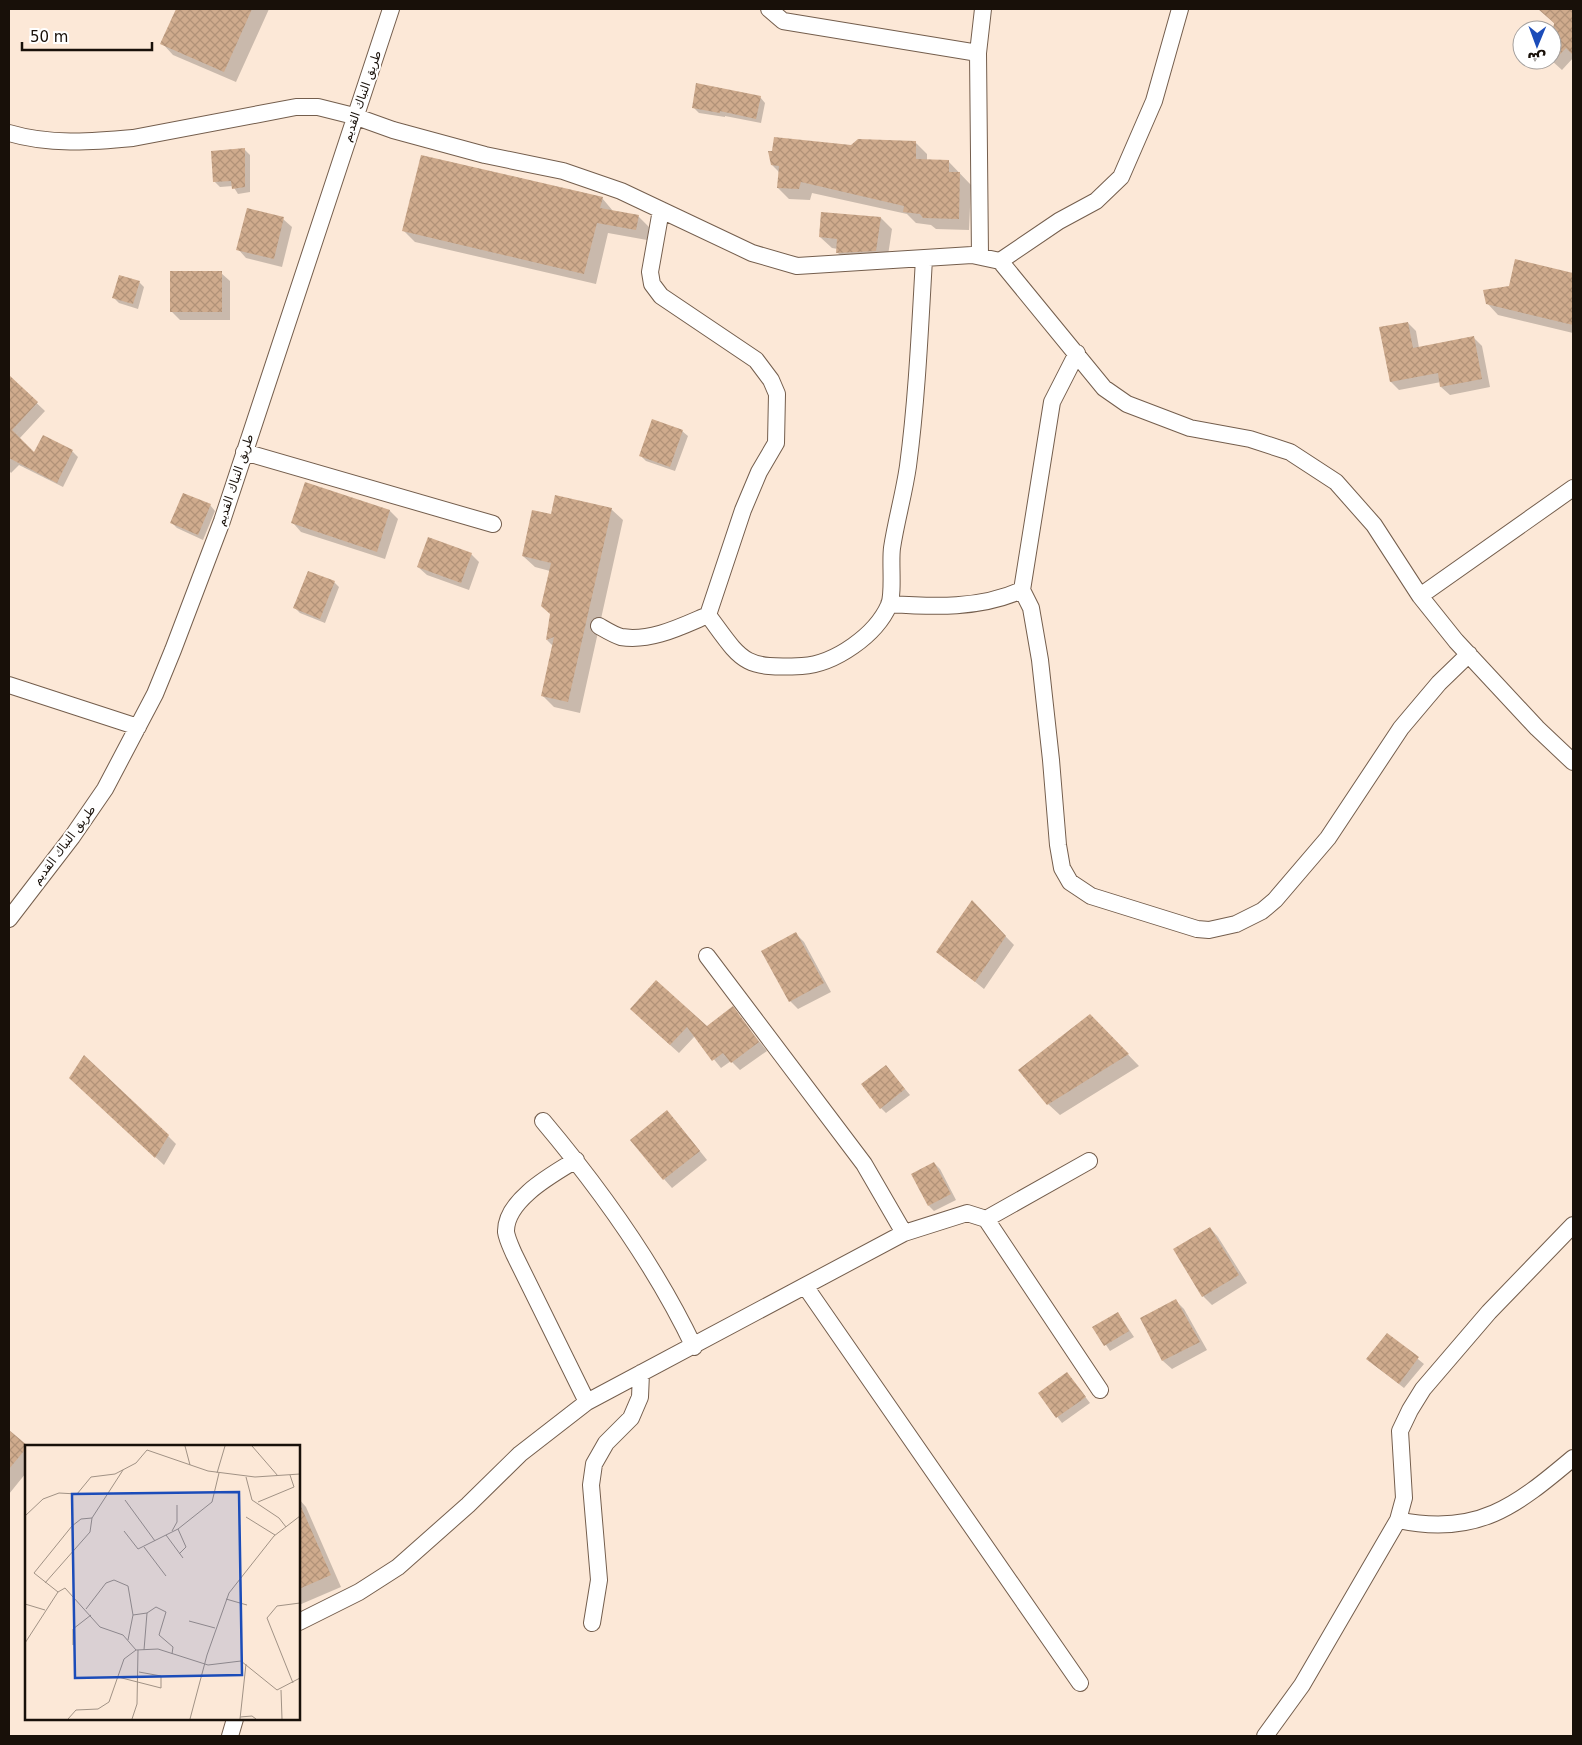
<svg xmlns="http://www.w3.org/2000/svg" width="1582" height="1745" viewBox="0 0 1582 1745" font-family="'DejaVu Sans',Vazirmatn,sans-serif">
	<defs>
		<pattern id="building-cross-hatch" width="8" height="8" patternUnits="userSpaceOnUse" patternTransform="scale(1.25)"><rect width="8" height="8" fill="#cfab8d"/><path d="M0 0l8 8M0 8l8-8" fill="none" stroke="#b19278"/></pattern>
	</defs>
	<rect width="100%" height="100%" fill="#fce8d7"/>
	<path fill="#0003" d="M 177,9 L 269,9 L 236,82 L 173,55 L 162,43 Z
		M 1546,9 L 1569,9 L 1573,13 L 1573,58 L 1562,70 L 1551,60 L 1552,30 L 1549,30 L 1555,24 L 1543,12 Z
		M 760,97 L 765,103 L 761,123 L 725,116 L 725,117 L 699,113 L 694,108 Z
		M 916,143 L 927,154 L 927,160 L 948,161 L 971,185 L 969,230 L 936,229 L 931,225 L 916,223 L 907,214 L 812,193 L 810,200 L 789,199 L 778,188 L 780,173 L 772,165 L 852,146 Z
		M 245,150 L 250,155 L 250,192 L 238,194 L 233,186 L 220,187 L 214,181 L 212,152 Z
		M 602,198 L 613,211 L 638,216 L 649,227 L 647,240 L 608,233 L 596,284 L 415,242 L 404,231 Z
		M 822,213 L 881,218 L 892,229 L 887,262 L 849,264 L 838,253 L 838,249 L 832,248 L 820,237 Z
		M 283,219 L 292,227 L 282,267 L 246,258 L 238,249 Z
		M 1516,260 L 1573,274 L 1573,333 L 1498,315 L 1487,303 L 1510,287 Z
		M 221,273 L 230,281 L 230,320 L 180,320 L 172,312 Z
		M 139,282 L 144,287 L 138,309 L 119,303 L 114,298 Z
		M 1408,323 L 1416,331 L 1419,348 L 1474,338 L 1482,346 L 1490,387 L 1450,395 L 1441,387 L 1441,382 L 1399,390 L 1391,382 Z
		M 9,377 L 45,411 L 19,439 L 35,454 L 43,437 L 73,452 L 78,457 L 63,487 L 19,465 L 11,473 L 9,470 Z
		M 682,431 L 688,436 L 675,471 L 646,461 L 640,455 Z
		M 306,483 L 390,511 L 398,519 L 385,559 L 301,532 L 293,523 Z
		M 210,505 L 215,511 L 203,540 L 177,528 L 172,523 Z
		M 611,509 L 623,520 L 580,713 L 554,707 L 543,696 L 554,647 L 547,640 L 551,614 L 550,571 L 535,567 L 523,556 L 552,516 Z
		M 471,554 L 479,562 L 469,590 L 427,575 L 418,567 Z
		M 334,582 L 339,587 L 325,623 L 300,613 L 295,608 Z
		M 972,902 L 1014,945 L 984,989 L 938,952 Z
		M 796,934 L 804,942 L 831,992 L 798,1009 L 790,1001 Z
		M 732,1008 L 767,1051 L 740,1070 L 731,1061 L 721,1068 L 695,1036 L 679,1053 L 640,1018 L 707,1027 Z
		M 1090,1015 L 1139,1066 L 1060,1115 L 1048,1104 Z
		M 886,1066 L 910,1095 L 886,1113 L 881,1108 Z
		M 79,1086 L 168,1136 L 176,1144 L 164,1165 Z
		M 675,1120 L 707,1160 L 672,1188 L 664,1179 Z
		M 934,1163 L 940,1169 L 956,1200 L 934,1211 L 929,1206 Z
		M 1210,1228 L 1218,1237 L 1247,1283 L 1212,1305 L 1203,1296 L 1175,1250 Z
		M 1176,1301 L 1184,1309 L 1207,1350 L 1172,1369 L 1163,1361 L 1142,1318 Z
		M 1118,1313 L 1134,1337 L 1110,1351 L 1094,1327 Z
		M 1387,1334 L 1424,1364 L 1404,1388 L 1373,1364 Z
		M 1067,1373 L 1090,1403 L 1062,1423 L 1040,1394 Z
		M 9,1432 L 27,1446 L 26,1473 L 9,1494 Z
		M 299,1499 L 306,1507 L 341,1587 L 299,1605 Z"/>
	<path fill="url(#building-cross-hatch)" d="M 176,9 L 252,9 L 224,72 L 160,44 Z
		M 1538,9 L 1573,9 L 1573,55 L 1566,48 L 1552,63 L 1554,23 Z
		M 696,83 L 761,96 L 756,119 L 720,111 L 720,113 L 692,108 Z
		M 774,137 L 851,145 L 858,139 L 916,141 L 916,159 L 949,160 L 949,172 L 960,172 L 959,219 L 923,218 L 920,214 L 903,212 L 904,206 L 801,182 L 799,189 L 777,188 L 779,166 L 771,165 L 768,151 L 772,151 Z
		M 245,148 L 245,187 L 232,189 L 231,181 L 213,182 L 211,151 Z
		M 421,155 L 603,197 L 600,208 L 639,215 L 636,230 L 597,223 L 584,274 L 402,231 Z
		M 247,208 L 284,217 L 274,259 L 236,250 Z
		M 821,212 L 881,217 L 876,251 L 836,253 L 837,239 L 819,237 Z
		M 1515,259 L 1573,273 L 1573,325 L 1486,304 L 1483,290 L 1509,286 Z
		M 170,271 L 222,271 L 222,312 L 170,312 Z
		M 119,275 L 140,281 L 133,304 L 112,298 Z
		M 1408,322 L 1413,348 L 1474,336 L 1482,379 L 1440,387 L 1438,373 L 1390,382 L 1379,327 Z
		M 9,375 L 38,402 L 12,430 L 34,452 L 43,435 L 73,450 L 57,483 L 9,458 Z
		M 652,419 L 683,430 L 670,467 L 639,456 Z
		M 305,482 L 390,510 L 377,552 L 291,523 Z
		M 183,493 L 211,504 L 198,535 L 170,523 Z
		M 555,495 L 612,508 L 568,702 L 541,696 L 554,637 L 546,640 L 550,614 L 541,606 L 551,563 L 522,556 L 532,510 L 551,514 Z
		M 428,537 L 472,553 L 461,583 L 417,567 Z
		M 308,571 L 335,581 L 320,619 L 293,608 Z
		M 972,900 L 1006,936 L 975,982 L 936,952 Z
		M 796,932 L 824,983 L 789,1002 L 761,951 Z
		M 656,980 L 707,1026 L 733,1006 L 759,1042 L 731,1063 L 723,1053 L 712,1061 L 687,1027 L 670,1045 L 630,1009 Z
		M 1090,1014 L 1129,1054 L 1047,1105 L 1018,1070 Z
		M 84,1055 L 169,1135 L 155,1158 L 69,1078 Z
		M 886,1065 L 905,1089 L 880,1109 L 861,1084 Z
		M 667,1110 L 700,1151 L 663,1180 L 630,1140 Z
		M 934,1162 L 951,1194 L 928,1206 L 911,1174 Z
		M 1210,1227 L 1239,1275 L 1202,1297 L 1173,1249 Z
		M 1176,1299 L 1200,1342 L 1162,1361 L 1140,1318 Z
		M 1118,1312 L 1129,1331 L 1104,1346 L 1092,1327 Z
		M 1387,1333 L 1419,1357 L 1399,1384 L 1366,1359 Z
		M 1067,1372 L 1086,1397 L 1056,1418 L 1038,1393 Z
		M 9,1430 L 28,1446 L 9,1469 Z
		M 299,1502 L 331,1575 L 299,1589 Z"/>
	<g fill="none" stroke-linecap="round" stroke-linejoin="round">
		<g stroke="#745e4d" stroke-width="18">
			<path id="minor" d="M 769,9 L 783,21 L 978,53
				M 9,133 C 49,145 91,142 133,138 L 296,107 L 318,107 L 354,116 L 393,130 L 485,155 L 563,171 L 621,191 L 752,253 L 797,266 L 972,255 L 1000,261 L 1104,388 L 1127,404 L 1190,428 L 1250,439 L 1290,452 L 1336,482 L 1374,525 L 1420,596 L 1456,641 L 1537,728 L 1573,762
				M 980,256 L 978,53 L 983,9
				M 1000,261 L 1059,221 L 1096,201 L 1121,177 L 1154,101 L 1180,9
				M 244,452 L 493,524
				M 1022,590 L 1031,608 L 1040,660 L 1051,760 L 1058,845 L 1062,868 L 1070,882 L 1091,896 L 1197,929 L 1209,930 L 1236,924 L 1262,911 L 1275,900 L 1328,838 L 1401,728 L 1439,683 L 1469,654
				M 1420,596 L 1573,488
				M 889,604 C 934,607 980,609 1022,590 L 1052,402 L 1077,353
				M 708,615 C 742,661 742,669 802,666 C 835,664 876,635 889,605 C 894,593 890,562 892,548 C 896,521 904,494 908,466 C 917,398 920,328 924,259
				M 599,626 C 606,630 614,635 621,637 C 651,642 682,626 708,615 L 743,510 L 759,472 L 776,443 L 777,394 L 771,380 L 756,360 L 661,296 L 652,284 L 650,272 L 661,210
				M 9,685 L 138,727
				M 9,919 L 72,837 L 105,789 L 155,694 L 173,650 L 222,521 L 391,9
				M 707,956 L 864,1164 L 904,1233
				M 543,1121 C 601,1190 655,1265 694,1347
				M 576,1160 C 553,1174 505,1200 506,1232 C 507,1239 511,1247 514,1254 L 587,1402
				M 986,1219 L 1089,1161
				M 805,1286 L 1080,1683
				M 1398,1520 C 1477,1537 1516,1506 1573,1458
				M 299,1622 L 359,1592 L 398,1567 L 468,1505 L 520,1454 L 587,1402 L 904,1233 L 967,1213 L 986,1219 L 1100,1390
				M 592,1623 L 599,1580 L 591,1485 L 594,1464 L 606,1443 L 631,1418 L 640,1397 L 641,1373
				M 230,1736 L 235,1719
				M 1265,1736 L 1302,1685 L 1398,1520 L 1404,1498 L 1400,1431 L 1410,1410 L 1423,1389 L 1489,1312 L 1573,1225"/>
		</g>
		<use href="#minor" stroke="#fff" stroke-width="16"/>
	</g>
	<g text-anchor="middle" stroke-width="4" stroke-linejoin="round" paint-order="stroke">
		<g font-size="12" fill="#181009" stroke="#fff">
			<text transform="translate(362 96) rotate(-71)" y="4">طريق النباك القديم</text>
			<text transform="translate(235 480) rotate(-72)" y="4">طريق النباك القديم</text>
			<text transform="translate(64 845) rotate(-53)" y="4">طريق النباك القديم</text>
		</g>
	</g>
	<g transform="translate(25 1445)">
		<rect width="275" height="275" fill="#fce8d7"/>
		<path fill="none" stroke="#a19285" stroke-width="1" d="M 160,1 L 165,20M 227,1 L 253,31M 192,28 L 200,1M 221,32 L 227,55 L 254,73 L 261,82M 100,55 L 130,96M 233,57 L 269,42 L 265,30M 0,71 L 18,54 L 34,48 L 52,49 L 66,32 L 90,29 L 111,18 L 122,5 L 183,26 L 230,32 L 275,29M 221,72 L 250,90M 67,73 L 56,74 L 47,81 L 9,128 L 33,147 L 40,143 L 75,182 L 98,190 L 111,205M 153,84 L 161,102 L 154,109M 99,86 L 113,104 L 153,84 L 187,57 L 194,28M 147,86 L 152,77 L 152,60M 141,90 L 158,113M 119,102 L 141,131M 20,138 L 65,87 L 67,73 L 98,25M 201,154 L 222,160M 0,159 L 20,165M 61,164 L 81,138 L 89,135 L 103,141 L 108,170M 141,167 L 134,190 L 148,202 L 147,209M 164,176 L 190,183M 103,195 L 108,170 L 122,168M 0,198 L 33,147M 48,200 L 48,184 L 66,170M 119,205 L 122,168 L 131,162 L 141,167M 93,232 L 136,243 L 136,231 L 114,227M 268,238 L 242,173 L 252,161 L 275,158M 256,245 L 257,274M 215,272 L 227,271 L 231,274M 43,274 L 51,265 L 73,264 L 84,257 L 99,214 L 111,205 L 133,204 L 183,220 L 216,216 L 252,245 L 275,233M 107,274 L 112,259 L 113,205M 165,274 L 182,210 L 204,148 L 249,91 L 275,71M 215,274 L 221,219"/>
		<path fill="#1b4cb9" fill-opacity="0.15" stroke="#1b4cb9" stroke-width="2.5" d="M 214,47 L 217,230 L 50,233 L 47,49 Z"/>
		<rect width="275" height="275" fill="none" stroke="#181009" stroke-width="2.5"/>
	</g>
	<rect width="1582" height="1745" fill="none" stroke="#181009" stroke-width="20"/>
	<g transform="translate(1537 45) rotate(181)"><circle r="24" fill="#ffffff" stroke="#a39f9d"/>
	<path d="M0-4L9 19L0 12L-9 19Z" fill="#1b4cb9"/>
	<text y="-8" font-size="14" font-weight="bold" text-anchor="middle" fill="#181009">ش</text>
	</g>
	<path d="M22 42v8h130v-8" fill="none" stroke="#181009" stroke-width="2.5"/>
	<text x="30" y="42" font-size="15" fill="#181009" stroke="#ffffff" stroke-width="4" paint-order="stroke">50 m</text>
</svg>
